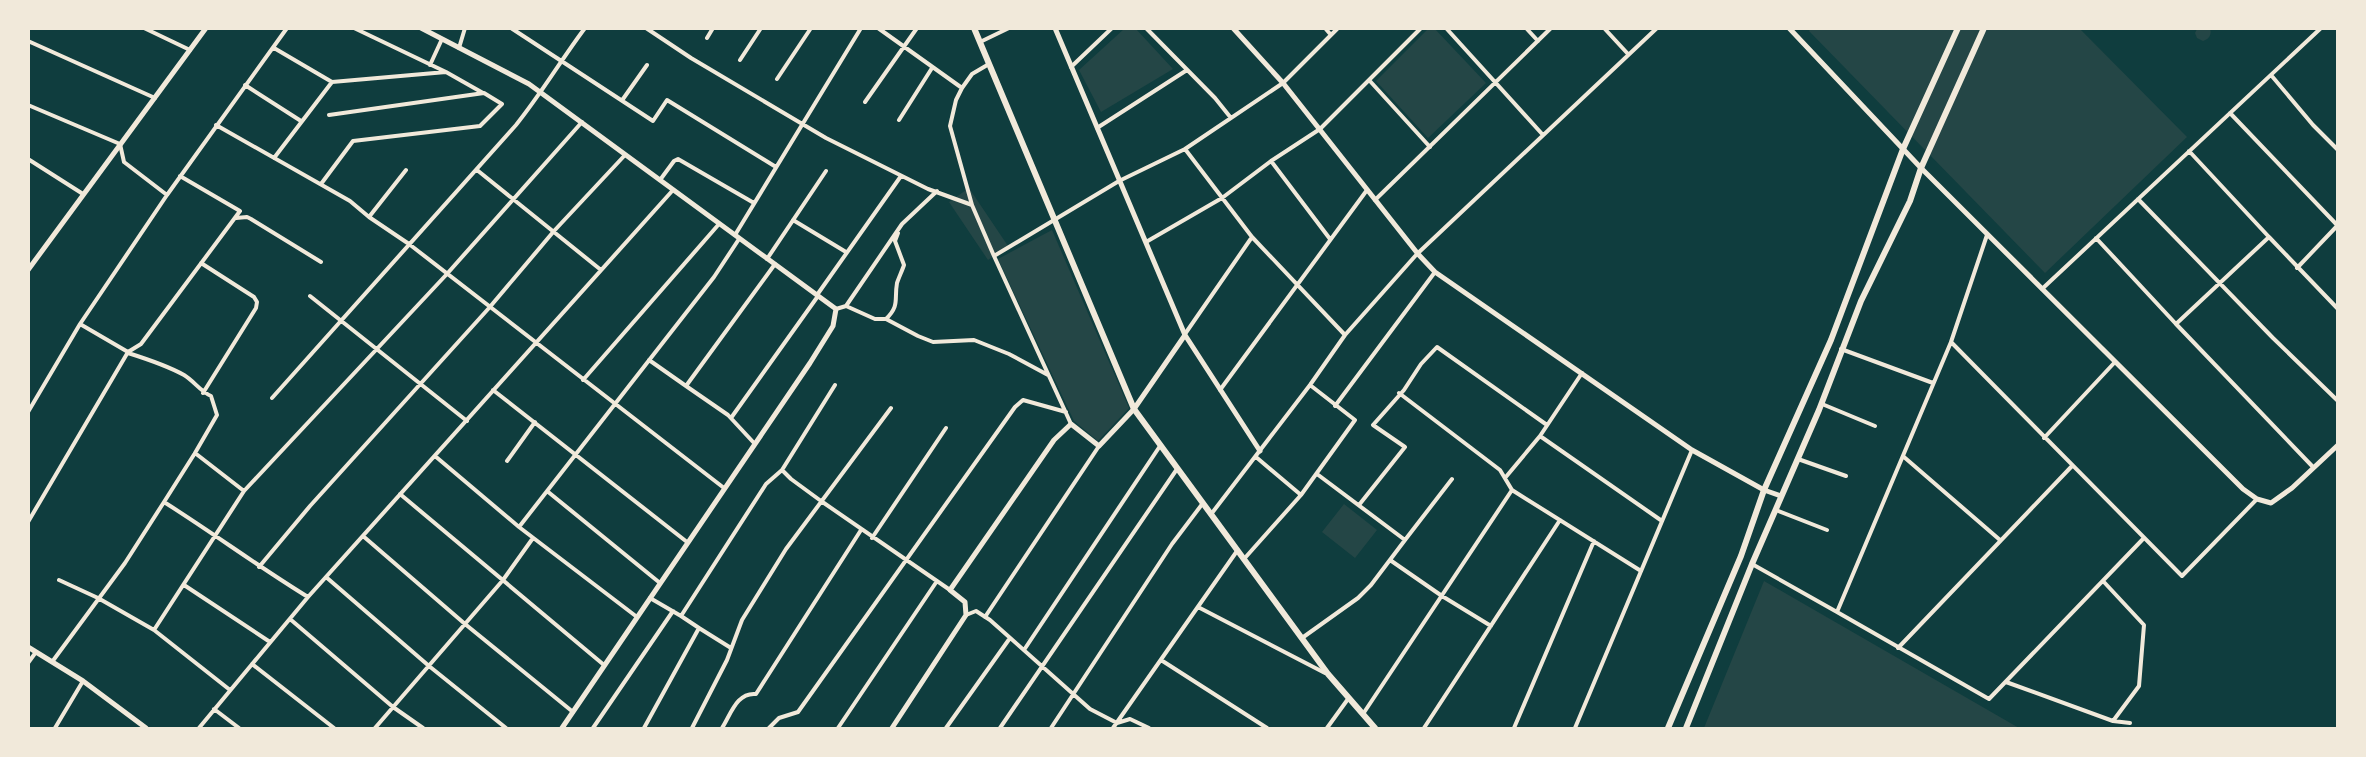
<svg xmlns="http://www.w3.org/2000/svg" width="2366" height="757" viewBox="0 0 2366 757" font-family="Jost,sans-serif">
	<rect width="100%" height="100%" fill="#0f3d3e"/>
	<path fill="#244646" d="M 1434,28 L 1486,83 L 1428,138 L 1376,81 L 1428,29 Z
		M 1811,28 L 2080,29 L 2187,137 L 2045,273 L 1809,31 Z
		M 2210,28 C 2212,35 2209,39 2203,41 L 2197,38 L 2195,33 L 2197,29 Z
		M 1124,29 L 1136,29 L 1173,69 L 1101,112 L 1079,70 Z
		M 969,188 L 1008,246 L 988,260 L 949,202 Z
		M 1052,230 L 1129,408 L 1098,441 L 1074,421 L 998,259 Z
		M 1344,504 L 1377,530 L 1355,558 L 1322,532 Z
		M 1764,581 L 2019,728 L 1704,728 Z"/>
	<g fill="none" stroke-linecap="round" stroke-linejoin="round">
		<path stroke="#f1e9da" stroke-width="4" d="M 144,28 L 190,50
			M 511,28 L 653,121 L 667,100 L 776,167
			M 646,28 L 691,58 L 826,138 L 928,189 L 972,205
			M 878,28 L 962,88
			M 1146,28 L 1215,98 L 1231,118
			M 1325,28 L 1331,35
			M 1446,28 L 1543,135
			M 1526,28 L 1538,41
			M 1604,28 L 1628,54
			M 707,38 L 713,28
			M 28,41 L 155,98
			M 980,42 L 1009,28
			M 274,48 L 332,82
			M 459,48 L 465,28
			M 740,60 L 761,28
			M 989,64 L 972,74 L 962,88 L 956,100 L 950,126 L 972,205 L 994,256
			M 430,65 L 442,39
			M 1071,67 L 1112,28
			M 446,72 L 483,93
			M 2271,75 L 2313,125 L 2338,150
			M 777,79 L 811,28
			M 1369,80 L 1430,147
			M 245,85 L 301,121
			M 623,99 L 647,65
			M 865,102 L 917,28
			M 28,105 L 120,144 L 124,162 L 167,195
			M 2230,113 L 2338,226
			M 899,120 L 932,68
			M 216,125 L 350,201 L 369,217 L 409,244 L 724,488
			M 1097,128 L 1187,70
			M 2189,151 L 2269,237
			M 274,158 L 332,82 L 446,72 L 354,28
			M 28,159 L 83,194
			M 1271,161 L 1330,239
			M 477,170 L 601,270
			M 660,180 L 674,161 L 678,159 L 754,203
			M 321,184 L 353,141 L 480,126 L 502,104 L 484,93 L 329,115
			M 2138,199 L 2273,338 L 2338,401
			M 1375,200 L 1551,28
			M 369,217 L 406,170
			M 236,218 L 247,217 L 251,219 L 321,262
			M 793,220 L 846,252
			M 735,235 L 861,28
			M 1252,237 L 1345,335
			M 2096,238 L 2176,324 L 2269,237 L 2338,309
			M 1146,242 L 1222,198 L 1271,161 L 1320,129 L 1421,28
			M 767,259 L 826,171
			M 201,263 L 254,297 L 257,302 L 256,308 L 203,393
			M 2297,268 L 2337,226
			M 2042,289 L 2321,28
			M 817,295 L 901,176
			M 310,296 L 467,421
			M 846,306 L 902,224 L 937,191
			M 836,309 L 846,306 L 875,319 L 886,319 L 918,336 L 933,342 L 974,340 L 1009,354 L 1048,375
			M 886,319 C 900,305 894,300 897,283 C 899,277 902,271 904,265 L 895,241 L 898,233
			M 2176,324 L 2313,467
			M 1185,334 L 1252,237 L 1185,149 L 1283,83 L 1338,28
			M 1951,342 L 1987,235
			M 1841,349 L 1933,383
			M 128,352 L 141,344 L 240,211 L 180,176
			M 128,353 C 147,359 166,365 184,375 C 194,381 200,391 211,396 L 217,415 L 195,453
			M 649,360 L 686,386
			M 583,380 L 719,224
			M 835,385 L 782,470 L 791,479 L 821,501 L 950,590
			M 493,390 L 687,542
			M 1220,390 L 1367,190
			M 1399,393 L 1500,470 L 1512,490 L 1641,571
			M 272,398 L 516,125 C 541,94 561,60 585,28
			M 1822,404 L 1875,426
			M 1335,406 L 1435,272
			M 28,412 L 80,324 L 167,195 L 287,28
			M 731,418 L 818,296
			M 1071,424 L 994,256 L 1119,181 L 1185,149
			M 1540,436 L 1582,373
			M 2044,438 L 2115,362
			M 754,443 L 728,415 L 686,386 L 775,264
			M 435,456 L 519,527 L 637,617
			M 1256,457 L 1301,495
			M 1904,457 L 2000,540
			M 1798,459 L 1846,476
			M 507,461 L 535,422
			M 1505,478 L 1540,436 L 1662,521
			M 244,491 L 195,453 L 164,502 C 213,533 259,567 308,597
			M 547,491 L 660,583
			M 400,494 L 604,665
			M 1359,505 L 1405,447 L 1373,425 L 1404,390 L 1421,364 L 1437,347 L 1547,425
			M 1776,510 L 1827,530
			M 1212,513 L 1310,385 L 1345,335 L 1417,254 L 1657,28
			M 28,522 L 128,352 L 80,324
			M 519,527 L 714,277 L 739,239
			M 363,536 L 465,624 L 573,712
			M 872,538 L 946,428
			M 2143,539 L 1989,699 L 1837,612 L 1951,342 L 2182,576 L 2257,499
			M 1405,540 L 1452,479
			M 1244,559 L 1301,495 L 1355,420 L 1310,385
			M 1390,560 L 1442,596 L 1491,626
			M 1752,564 L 1837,612
			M 259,567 L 310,506 L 489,308 L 554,231 L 625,155
			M 326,577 L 429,666 L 506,728
			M 59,580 L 98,598 L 154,630
			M 2103,581 L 2144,625 L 2139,686 L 2113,721
			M 184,585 L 270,642
			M 650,598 L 681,616
			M 1198,607 L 1325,673
			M 966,615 L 976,611 L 990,620 L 1090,709 L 1117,723 L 1130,719 L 1149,728
			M 985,617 L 1099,446
			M 290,619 L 393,707 L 423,728
			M 699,628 L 731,648
			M 1302,638 L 1358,598 L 1371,585 L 1405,540 L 1317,474
			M 1898,648 L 2072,466
			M 1024,650 L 1160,446
			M 1161,660 L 1267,728
			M 52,662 L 125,563 L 164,502
			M 28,663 L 36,652
			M 252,664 L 334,728
			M 2006,682 L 2113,721 L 2130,723
			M 230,690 L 154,630 L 244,491 L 446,275 L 582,122
			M 214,709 L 239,728
			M 1363,714 L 1512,490
			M 55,728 L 83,681
			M 199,728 L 308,597 L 673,190
			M 375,728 L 503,580 L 533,538
			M 593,728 L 673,611
			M 644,728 L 699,628 L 681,616 L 766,484 L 782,470
			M 692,728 L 727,660 L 742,620 L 786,549 L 891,408
			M 722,728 C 731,714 737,692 756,694 L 861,530
			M 769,728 L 779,718 L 798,712 L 1015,407 L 1023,400 L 1066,412
			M 838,728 L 937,581
			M 946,728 L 1010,638
			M 1000,728 L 1177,469
			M 1051,728 L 1172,544 L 1203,503
			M 1113,728 L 1237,551
			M 1327,728 L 1348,699
			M 1424,728 L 1560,520
			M 1514,728 L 1594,541
			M 1575,728 L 1692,450"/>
		<path stroke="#f1e9da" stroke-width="5" d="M 421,28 L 529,84 L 836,309 L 833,326 L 810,363 L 562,728
			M 1233,28 L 1283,83 L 1418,254 L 1435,272 L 1692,450 L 1764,490 L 1781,496
			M 1789,28 L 1921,168 L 2243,489 L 2257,499 L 2271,503 L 2292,488 L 2338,445
			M 28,270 L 206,28
			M 1185,335 L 1260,451
			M 28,647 L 83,681 L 146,728
			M 892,728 L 966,615 L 965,602 L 950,590 L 1054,440 L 1071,424 L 1099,446 L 1134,409 L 1185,335 L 1055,28"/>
		<path stroke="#f1e9da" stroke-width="6" d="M 974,28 L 1134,409 L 1328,674 L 1375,728
			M 1668,728 L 1741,556 L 1764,490 L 1831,340 L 1903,149 L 1958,28
			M 1686,728 L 1752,564 L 1819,410 L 1861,301 L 1910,201 L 1921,168 L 1984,28"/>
	</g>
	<rect width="2366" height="757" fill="none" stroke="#f1e9da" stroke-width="60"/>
</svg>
